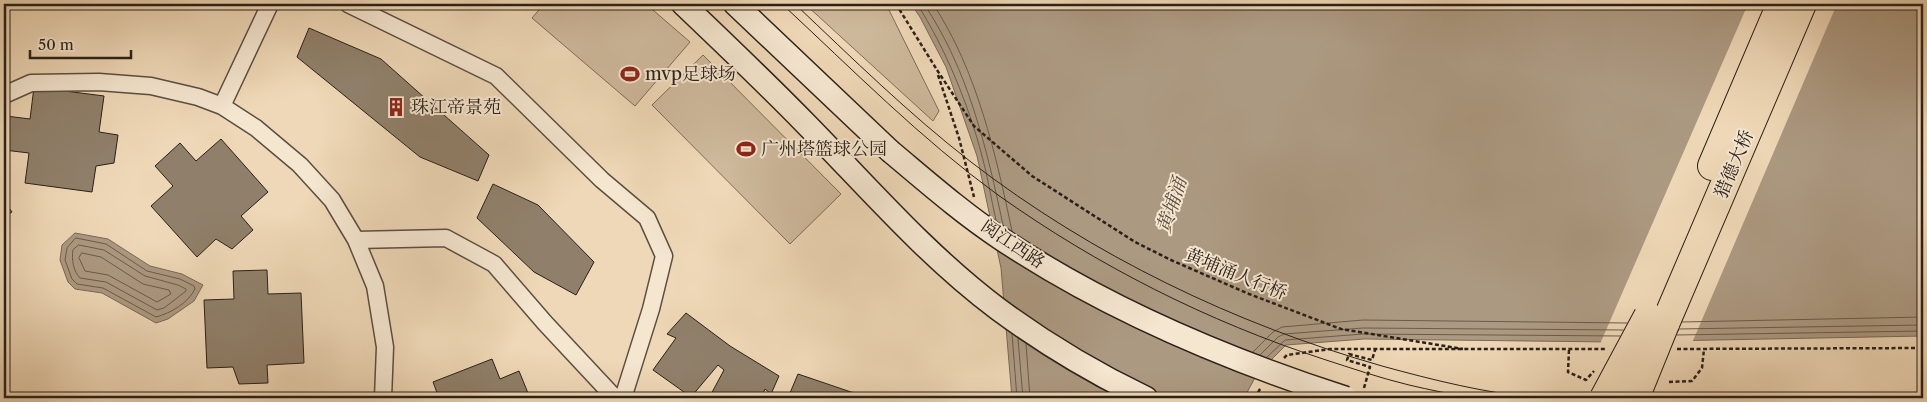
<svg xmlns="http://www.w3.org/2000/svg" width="1927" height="402" viewBox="0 0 1927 402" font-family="'Libre Caslon Text','Noto Serif SC',serif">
	<rect width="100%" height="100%" fill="#efd8b7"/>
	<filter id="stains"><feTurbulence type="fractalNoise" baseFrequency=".004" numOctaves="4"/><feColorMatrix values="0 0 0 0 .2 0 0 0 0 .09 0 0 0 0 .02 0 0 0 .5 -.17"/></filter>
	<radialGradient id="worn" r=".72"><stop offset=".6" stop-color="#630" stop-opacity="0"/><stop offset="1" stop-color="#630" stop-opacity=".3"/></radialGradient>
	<path fill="#ceb99c" stroke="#7c6c5a" d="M 544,4 L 646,4 L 690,42 L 635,106 L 532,18 Z
		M 805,4 L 886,4 L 939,111 L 933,121 Z
		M 703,55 L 841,194 L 790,244 L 652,105 Z"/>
	<path fill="#ac9981" stroke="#786957" d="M 911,4 L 1923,4 L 1923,336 L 1611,342 L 1364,339 L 1286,345 L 1257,374 L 1244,398 L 1012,398 L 1001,268 L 977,156 L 946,67 L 920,17 Z
		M 75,233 L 108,239 L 150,266 L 182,274 L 203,285 L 194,301 L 168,319 L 156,323 L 102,293 L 75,289 L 68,282 L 60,260 L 62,245 Z"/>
	<path fill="#efd8b7" d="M 1748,4 L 1837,4 L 1692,343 L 1600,344 Z"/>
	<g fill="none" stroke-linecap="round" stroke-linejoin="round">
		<path stroke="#6b5c4c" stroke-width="1" d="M 917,4 C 945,47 969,106 982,156 C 988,177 991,199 996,220
			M 924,4 C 968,69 987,149 1003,225
			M 933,4 C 977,70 996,155 1012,231
			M 76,238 L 106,244 L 147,271 L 180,279 L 194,286 L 195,289 C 188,303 171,313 156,317 L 103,288 L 77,284 L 72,279 L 65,260 L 67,248 Z
			M 79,245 L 104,250 L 145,276 L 178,285 L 186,289 L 186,291 L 164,308 L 157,310 L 106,282 L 80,278 C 74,272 71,260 73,250 Z
			M 82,253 L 101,257 L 143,284 L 169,290 L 171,294 L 157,302 L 108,275 L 85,271 L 79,258 Z
			M 1682,322 L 1923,317
			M 1679,329 L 1923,325
			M 1012,334 L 1017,398
			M 1677,335 L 1923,331
			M 1018,339 L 1023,398
			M 1026,344 L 1030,398
			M 1253,352 L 1273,332 L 1282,327 L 1363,320 L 1627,323
			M 1260,355 L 1278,337 L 1284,334 L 1363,328 L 1623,330
			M 1267,357 L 1285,340 L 1363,334 L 1620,336"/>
	</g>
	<path fill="#90806b" stroke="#2a2018" d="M 309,28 L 381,59 L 489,155 L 478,181 L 420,157 L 297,57 Z
		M 34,87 L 104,96 L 99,132 L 118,135 L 114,163 L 96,166 L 92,192 L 25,183 L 29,153 L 4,150 L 6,116 L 30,119 Z
		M 221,139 L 268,192 L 241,216 L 253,230 L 232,249 L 216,239 L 197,257 L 151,206 L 173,186 L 155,166 L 180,143 L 196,161 Z
		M 4,170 L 8,176 L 4,181 Z
		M 493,184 L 538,205 L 594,262 L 576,295 L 534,272 L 477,218 Z
		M 4,201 L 12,212 L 4,217 Z
		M 267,270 L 268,294 L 301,293 L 304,363 L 267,365 L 268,383 L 239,384 L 233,367 L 207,368 L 204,300 L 234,299 L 233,271 Z
		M 686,313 L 730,346 L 779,376 L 771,394 L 765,389 L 761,398 L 709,398 L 724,370 L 718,365 L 691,397 L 653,370 L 676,338 L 667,334 Z
		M 492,359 L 500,379 L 519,371 L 530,398 L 439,398 L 433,382 Z
		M 798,374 L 851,392 L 888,398 L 797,398 L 790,393 Z"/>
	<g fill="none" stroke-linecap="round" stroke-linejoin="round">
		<g stroke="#5b4e40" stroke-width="19">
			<path id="street" d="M 348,4 L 496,76 L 602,180 L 647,218 L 664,256 L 651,309 L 623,398
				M 4,95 L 31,83 L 99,82 L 151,86 L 198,97 L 222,106 L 256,128 L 300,165 L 332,200 L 356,240 L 375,286 L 385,347 L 383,398
				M 222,106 L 270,4
				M 356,240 L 446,238 L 494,264 L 545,323 L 615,398"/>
		</g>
		<g stroke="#2a2018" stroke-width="25">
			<path id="secondary" d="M 683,4 C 724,43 765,82 805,123 C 867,186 926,255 998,309 C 1044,343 1094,373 1146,398
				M 735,4 L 890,151"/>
		</g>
		<g stroke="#2a2018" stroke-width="30">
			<path id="highway" d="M 1712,166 L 1781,4
				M 1665,324 L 1802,4"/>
		</g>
		<path stroke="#2a2018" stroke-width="2.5" stroke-dasharray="4 2.5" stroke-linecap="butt" d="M 896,4 L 937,70
			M 937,70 L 974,126 L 1032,176 L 1135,242 L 1171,260 L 1249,294 L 1341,329 L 1463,349
			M 938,75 L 959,138 L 974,197
			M 1677,349 L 1923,348
			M 1569,350 L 1568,372 L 1586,380 L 1594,371
			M 1284,358 L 1287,355 L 1330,349 L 1607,349
			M 1669,382 L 1692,381 L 1702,368 L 1704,349
			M 1364,388 L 1370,367 L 1347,360 L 1349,354 L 1372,360 L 1375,350
			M 1255,398 L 1261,387"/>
		<use href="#street" stroke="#f5e6d0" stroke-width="16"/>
		<use href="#secondary" stroke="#f5e6d0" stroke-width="22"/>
		<use href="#highway" stroke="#efd8b7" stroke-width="28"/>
		<path stroke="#2a2018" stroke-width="1" d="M 782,4 C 852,69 921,139 998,195 C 1098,266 1207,321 1323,359 C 1351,368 1380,378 1409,385 C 1430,390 1451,394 1472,398
			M 795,4 C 852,58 909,114 971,162 C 1093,256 1235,324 1382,366 C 1433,380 1485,393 1538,398"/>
		<g stroke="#2a2018" stroke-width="25" stroke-linecap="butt">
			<path id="secondary-bridge" d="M 890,151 C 926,181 961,212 1000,238 C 1106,309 1225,359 1346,398"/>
		</g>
		<g stroke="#2a2018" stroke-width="30" stroke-linecap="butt">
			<path id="highway-bridge" d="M 1604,398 L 1648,316
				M 1635,398 L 1665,324"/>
		</g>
		<use href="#secondary-bridge" stroke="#f5e6d0" stroke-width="22"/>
		<use href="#highway-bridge" stroke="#efd8b7" stroke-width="28"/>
	</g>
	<defs>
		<g id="stadium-bare" transform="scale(1.5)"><path d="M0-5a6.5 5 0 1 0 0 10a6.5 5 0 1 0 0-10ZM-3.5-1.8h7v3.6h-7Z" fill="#8f2418" stroke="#f5e6d0" stroke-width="2.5" paint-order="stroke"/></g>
		<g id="building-bare" transform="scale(1.5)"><path d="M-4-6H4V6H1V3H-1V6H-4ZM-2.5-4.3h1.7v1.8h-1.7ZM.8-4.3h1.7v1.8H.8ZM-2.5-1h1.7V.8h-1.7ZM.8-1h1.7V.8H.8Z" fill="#8f2418" stroke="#f5e6d0" stroke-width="2.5" paint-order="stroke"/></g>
	</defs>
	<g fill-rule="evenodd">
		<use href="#stadium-bare" x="630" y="74"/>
		<use href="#building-bare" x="396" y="107"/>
		<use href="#stadium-bare" x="746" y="149"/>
	</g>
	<g text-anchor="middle" stroke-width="4" stroke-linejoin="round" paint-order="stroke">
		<g font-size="18" fill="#2a2018" stroke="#f5e6d0" text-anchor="start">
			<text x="645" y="80">mvp足球场</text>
			<text x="411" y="113">珠江帝景苑</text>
			<text x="761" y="155">广州塔篮球公园</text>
		</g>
		<g font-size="18" fill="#2a2018" stroke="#f5e6d0">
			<text transform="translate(1734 164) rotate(-67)" y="6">猎德大桥</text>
			<text transform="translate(1013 244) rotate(34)" y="6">阅江西路</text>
			<text transform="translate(1236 274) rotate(22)" y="6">黄埔涌人行桥</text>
		</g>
		<g font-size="19" font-style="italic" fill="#584a3d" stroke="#f5e6d0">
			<text transform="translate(1171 205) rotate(-72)" y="7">黄埔涌</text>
		</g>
	</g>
	<rect width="1927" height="402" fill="none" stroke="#efd8b7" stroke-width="20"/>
	<rect x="5" y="5" width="1917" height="392" fill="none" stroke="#2a2018" stroke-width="2.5"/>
	<rect x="10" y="10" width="1907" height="382" fill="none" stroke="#2a2018"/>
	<path d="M30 50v8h101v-8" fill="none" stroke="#2a2018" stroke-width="2.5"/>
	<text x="38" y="50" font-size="15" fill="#2a2018" stroke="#f5e6d0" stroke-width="4" paint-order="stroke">50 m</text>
	<rect width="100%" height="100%" filter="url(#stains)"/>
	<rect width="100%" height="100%" fill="url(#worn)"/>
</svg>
